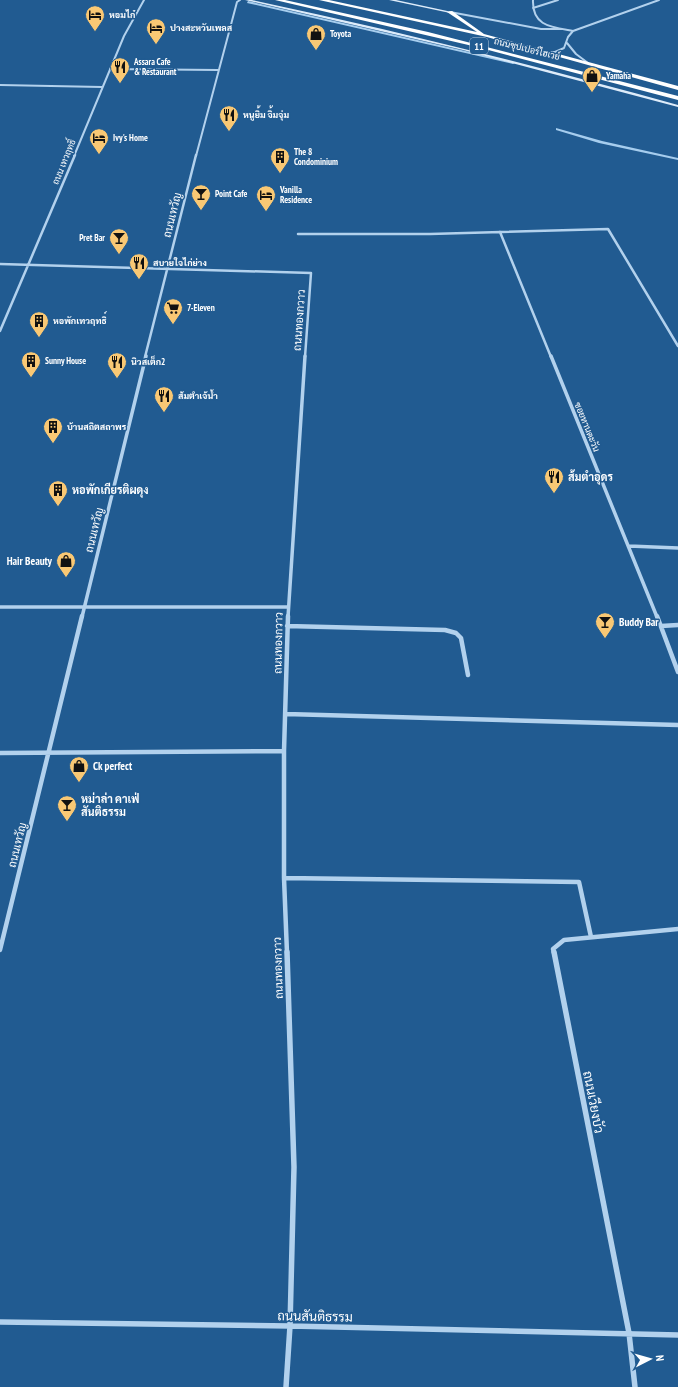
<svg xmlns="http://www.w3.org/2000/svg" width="678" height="1387" viewBox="0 0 678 1387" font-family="'PT Sans Narrow',Sarabun,sans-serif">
	<rect width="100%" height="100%" fill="#215b91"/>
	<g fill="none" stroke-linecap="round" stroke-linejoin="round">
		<path fill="#a6cdee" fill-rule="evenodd" d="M 248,1 L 513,62 L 515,63 L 513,64 L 247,3 Z
			M 556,128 L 602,141 L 678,158 L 678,160 L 599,143 L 556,130 Z"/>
		<path stroke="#b2d1ed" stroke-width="2" d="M 533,0 C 532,26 551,27 573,31
			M 533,8 L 558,0
			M 450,12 L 541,29 L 562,29
			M 567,43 L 576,54 L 588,63
			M 547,52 L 555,52 L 564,48 L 568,37 L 573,31 L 659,0
			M 110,69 L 218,70
			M 0,85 L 102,87
			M 74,156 L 124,36 L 144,0
			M 196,156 L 237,2 L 240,0"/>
		<path stroke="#b2d1ed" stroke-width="2.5" d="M 500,232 L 551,357
			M 298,234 L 430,234 L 608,229 L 678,346
			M 0,264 L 311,273 L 305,357
			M 0,331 L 75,155
			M 145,357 L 196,155"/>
		<path stroke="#b2d1ed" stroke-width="3.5" d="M 551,356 L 657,617
			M 629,546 L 678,548
			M 0,607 L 288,607
			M 82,617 L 146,356
			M 288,617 L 305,356"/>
		<path stroke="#b2d1ed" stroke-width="4.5" d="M 657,616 L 678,672
			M 287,626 L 445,630 L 456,633 L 461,638 L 468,675
			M 661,626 L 678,625
			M 286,714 L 678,725
			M 0,753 L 284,751
			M 284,878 L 579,882 L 591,937
			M 0,950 L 82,616
			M 287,953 L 284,878 L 284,751 L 288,616
			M 554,953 L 553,949 L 564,940 L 678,929"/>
		<path stroke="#b2d1ed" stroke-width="5.5" d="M 554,952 L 629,1333 L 635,1387
			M 0,1322 L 290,1326 L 678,1335
			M 286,1387 L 290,1326 L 294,1167 L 287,952"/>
		<path fill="#deecfa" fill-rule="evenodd" d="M 245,0 L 252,0 C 395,30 537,66 678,105 L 678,107 L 463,50 Z
			M 389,0 L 396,0 L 452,12 L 450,13 Z"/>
		<path fill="#fff" fill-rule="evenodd" d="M 275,0 L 285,0 L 428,32 L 678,96 L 678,100 L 477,47 Z
			M 319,0 L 329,0 L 477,32 L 447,12 L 452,11 L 484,34 L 678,86 L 678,90 L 487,37 Z"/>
	</g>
	<defs>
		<g id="hotel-pin" transform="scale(1)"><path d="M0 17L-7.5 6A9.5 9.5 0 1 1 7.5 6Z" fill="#f9c874" stroke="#215b91"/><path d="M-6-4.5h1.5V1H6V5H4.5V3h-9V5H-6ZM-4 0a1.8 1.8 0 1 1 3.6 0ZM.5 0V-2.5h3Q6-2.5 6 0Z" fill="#111"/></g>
		<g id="shop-pin" transform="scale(1)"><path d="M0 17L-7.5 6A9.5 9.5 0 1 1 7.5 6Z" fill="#f9c874" stroke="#215b91"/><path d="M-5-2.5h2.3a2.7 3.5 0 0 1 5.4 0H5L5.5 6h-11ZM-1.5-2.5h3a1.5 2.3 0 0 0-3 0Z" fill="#111"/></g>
		<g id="restaurant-pin" transform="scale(1)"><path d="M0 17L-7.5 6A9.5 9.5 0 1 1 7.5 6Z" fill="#f9c874" stroke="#215b91"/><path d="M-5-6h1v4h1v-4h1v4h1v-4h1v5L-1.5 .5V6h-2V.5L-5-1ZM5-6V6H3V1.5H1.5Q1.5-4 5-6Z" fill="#111"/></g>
		<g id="building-pin" transform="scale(1)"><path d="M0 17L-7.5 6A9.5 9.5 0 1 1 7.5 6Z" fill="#f9c874" stroke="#215b91"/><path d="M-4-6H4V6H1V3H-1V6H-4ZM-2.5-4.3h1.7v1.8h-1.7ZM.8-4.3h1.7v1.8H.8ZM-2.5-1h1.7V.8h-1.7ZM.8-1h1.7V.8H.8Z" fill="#111"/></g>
		<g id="bar-pin" transform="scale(1)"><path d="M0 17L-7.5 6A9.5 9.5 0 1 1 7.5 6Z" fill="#f9c874" stroke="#215b91"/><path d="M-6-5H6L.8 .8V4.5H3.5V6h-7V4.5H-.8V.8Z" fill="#111"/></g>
		<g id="supermarket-pin" transform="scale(1)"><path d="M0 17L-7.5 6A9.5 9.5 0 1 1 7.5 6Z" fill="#f9c874" stroke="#215b91"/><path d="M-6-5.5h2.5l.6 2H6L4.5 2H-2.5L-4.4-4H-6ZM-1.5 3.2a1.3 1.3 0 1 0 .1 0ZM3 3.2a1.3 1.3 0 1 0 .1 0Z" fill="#111"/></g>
	</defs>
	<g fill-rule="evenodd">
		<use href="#hotel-pin" x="95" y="15"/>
		<use href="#hotel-pin" x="156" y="28"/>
		<use href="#shop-pin" x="316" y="34"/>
		<use href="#restaurant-pin" x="120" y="67"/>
		<use href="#shop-pin" x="592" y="76"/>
		<use href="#restaurant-pin" x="229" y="115"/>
		<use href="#hotel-pin" x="99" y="138"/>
		<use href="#building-pin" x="280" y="157"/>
		<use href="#bar-pin" x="201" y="194"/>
		<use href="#hotel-pin" x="266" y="195"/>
		<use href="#bar-pin" x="119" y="238"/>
		<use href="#restaurant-pin" x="139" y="263"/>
		<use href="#supermarket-pin" x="173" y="308"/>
		<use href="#building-pin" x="39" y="321"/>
		<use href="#building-pin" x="31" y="361"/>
		<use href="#restaurant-pin" x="117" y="362"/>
		<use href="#restaurant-pin" x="164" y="396"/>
		<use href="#building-pin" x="53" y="427"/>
		<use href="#restaurant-pin" x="554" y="477"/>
		<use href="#building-pin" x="58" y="490"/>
		<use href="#shop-pin" x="66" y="561"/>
		<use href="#bar-pin" x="605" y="622"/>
		<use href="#shop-pin" x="79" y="766"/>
		<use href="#bar-pin" x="67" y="805"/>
	</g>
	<g text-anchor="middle" stroke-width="3" stroke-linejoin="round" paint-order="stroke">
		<g font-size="9" font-weight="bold" fill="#fff" stroke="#215b91" text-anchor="start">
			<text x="109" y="18">หอมไก๋</text>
			<text x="170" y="31">ปางสะหวันเพลส</text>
			<text x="330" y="37">Toyota</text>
			<text x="134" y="65">Assara Cafe<tspan x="134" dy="10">&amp; Restaurant</tspan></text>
			<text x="606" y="79">Yamaha</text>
			<text x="243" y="118">หนูยิ้ม จิ้มจุ่ม</text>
			<text x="113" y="141">Ivy's Home</text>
			<text x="294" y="155">The 8<tspan x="294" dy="10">Condominium</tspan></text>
			<text x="280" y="193">Vanilla<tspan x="280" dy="10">Residence</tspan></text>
			<text x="215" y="197">Point Cafe</text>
			<text x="105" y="241" text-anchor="end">Pret Bar</text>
			<text x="153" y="266">สบายใจไก่ย่าง</text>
			<text x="187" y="311">7-Eleven</text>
			<text x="53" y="324">หอพักเทวฤทธิ์</text>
			<text x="45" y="364">Sunny House</text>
			<text x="131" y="365">นิวสเต็ก2</text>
			<text x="178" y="399">ส้มตำเจ้น้ำ</text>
			<text x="67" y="430">บ้านสถิตสถาพร</text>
		</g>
		<g font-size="9" fill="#fff" stroke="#215b91">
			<text transform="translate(527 49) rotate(14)" y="3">ถนนซุปเปอร์ไฮเวย์</text>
			<text transform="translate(64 162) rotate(-68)" y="3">ถนน เทวฤทธิ์</text>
			<text transform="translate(587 427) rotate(68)" y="3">ซอยทานตะวัน</text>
		</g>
		<rect fill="#215b91" stroke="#bccede" stroke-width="1" x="470" y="38" width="18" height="16" rx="3"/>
		<g font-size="10" font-weight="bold" fill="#fff">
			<text x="479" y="50">11</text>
		</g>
		<g font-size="11" fill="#fff" stroke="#215b91">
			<text transform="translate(172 215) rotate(-76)" y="4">ถนนเทวัญ</text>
			<text transform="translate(299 320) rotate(-86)" y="4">ถนนทองกวาว</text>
			<text transform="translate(94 530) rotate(-76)" y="4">ถนนเทวัญ</text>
			<text transform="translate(278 643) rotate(-89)" y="4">ถนนทองกวาว</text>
			<text transform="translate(17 845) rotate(-76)" y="4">ถนนเทวัญ</text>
			<text transform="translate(278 968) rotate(-92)" y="4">ถนนทองกวาว</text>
		</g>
		<g font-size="11" font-weight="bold" fill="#fff" stroke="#215b91" text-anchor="start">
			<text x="568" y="481">ส้มตำอุดร</text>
			<text x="72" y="494">หอพักเกียรติผดุง</text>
			<text x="52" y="565" text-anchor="end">Hair Beauty</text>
			<text x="619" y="626">Buddy Bar</text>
			<text x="93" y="770">Ck perfect</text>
			<text x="81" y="803">หม่าล่า คาเฟ่<tspan x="81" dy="13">สันติธรรม</tspan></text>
		</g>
		<g font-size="13" fill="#fff" stroke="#215b91">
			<text transform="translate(594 1102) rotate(79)" y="5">ถนนเวียงบัว</text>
			<text transform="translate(315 1316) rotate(1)" y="5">ถนนสันติธรรม</text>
		</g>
	</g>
	<g transform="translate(650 1359) rotate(84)" stroke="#215b91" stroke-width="3" paint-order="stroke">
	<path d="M0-3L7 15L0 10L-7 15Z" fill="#ffffff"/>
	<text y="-6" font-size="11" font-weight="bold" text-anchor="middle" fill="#ffffff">N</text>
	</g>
</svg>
